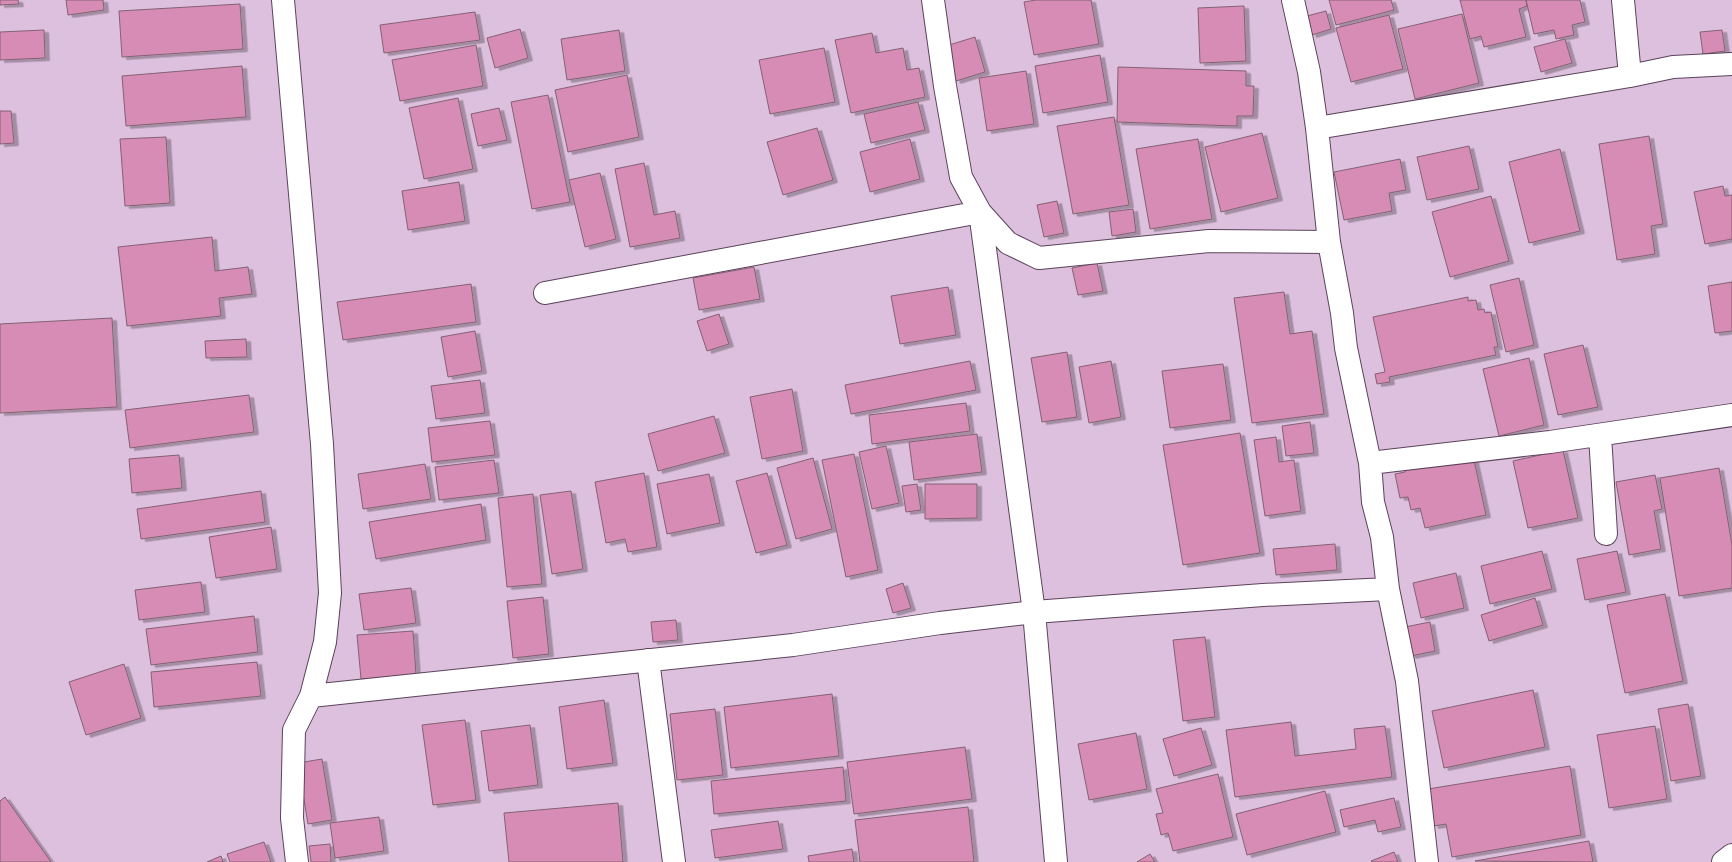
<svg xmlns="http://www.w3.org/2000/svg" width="1732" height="862" viewBox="0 0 1732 862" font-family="Roboto,sans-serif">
	<defs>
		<filter id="shadow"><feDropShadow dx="4.5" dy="2.5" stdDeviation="0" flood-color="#0004"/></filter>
	</defs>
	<rect width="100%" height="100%" fill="#ddc0dd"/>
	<path fill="#d78cb5" stroke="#836173" filter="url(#shadow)" d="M 0,0 L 18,0 L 19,4 L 0,5 Z
		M 66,0 L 103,0 L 104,10 L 68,15 Z
		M 1036,0 L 1091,0 L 1099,44 L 1034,55 L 1024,2 Z
		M 1329,0 L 1391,0 L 1394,10 L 1336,25 Z
		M 1460,0 L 1526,0 L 1527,6 L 1519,9 L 1526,37 L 1484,47 L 1481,36 L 1470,39 Z
		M 1526,0 L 1580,0 L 1585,22 L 1572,25 L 1574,35 L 1556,39 L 1554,30 L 1534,34 Z
		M 240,4 L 243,49 L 122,57 L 119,11 Z
		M 1244,6 L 1246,61 L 1200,63 L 1198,8 Z
		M 1326,11 L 1331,29 L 1312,35 L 1307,16 Z
		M 475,12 L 480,40 L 384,53 L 380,25 Z
		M 1462,14 L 1479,83 L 1415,99 L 1398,29 Z
		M 1389,15 L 1403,69 L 1351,82 L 1336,28 Z
		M 520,29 L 528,58 L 495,68 L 487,38 Z
		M 44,30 L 45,58 L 0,60 L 0,32 Z
		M 619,30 L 625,71 L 567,80 L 561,39 Z
		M 1722,30 L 1725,51 L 1703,54 L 1700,32 Z
		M 872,33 L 876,53 L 903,48 L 907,70 L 919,68 L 925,97 L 851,113 L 835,40 Z
		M 975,37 L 985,72 L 956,81 L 946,46 Z
		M 1565,39 L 1572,63 L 1541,72 L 1534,47 Z
		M 476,45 L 483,86 L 400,101 L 392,60 Z
		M 824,48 L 835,102 L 770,114 L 759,60 Z
		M 1100,55 L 1108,102 L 1043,113 L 1035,66 Z
		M 242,66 L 246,117 L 126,126 L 122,76 Z
		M 1118,67 L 1246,71 L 1246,86 L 1254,86 L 1253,116 L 1237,116 L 1237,126 L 1117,122 Z
		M 1026,71 L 1034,124 L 987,131 L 979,78 Z
		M 627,75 L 639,137 L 568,152 L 555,90 Z
		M 548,95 L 570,202 L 532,209 L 511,102 Z
		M 458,98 L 473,169 L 424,179 L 409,108 Z
		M 918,102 L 925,130 L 871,143 L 864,114 Z
		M 499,108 L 507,140 L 478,146 L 471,114 Z
		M 0,111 L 11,111 L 14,143 L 0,144 Z
		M 1114,117 L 1129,205 L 1073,214 L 1057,126 Z
		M 817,128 L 833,180 L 783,195 L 767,142 Z
		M 1262,133 L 1278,198 L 1221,212 L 1205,147 Z
		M 1649,136 L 1663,224 L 1651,226 L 1655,254 L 1617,260 L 1599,144 Z
		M 166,137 L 170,203 L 125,206 L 120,139 Z
		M 910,139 L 920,179 L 870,192 L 860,152 Z
		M 1198,139 L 1212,219 L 1150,229 L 1136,149 Z
		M 1469,146 L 1479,189 L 1427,200 L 1417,157 Z
		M 1560,149 L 1580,231 L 1529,243 L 1509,162 Z
		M 1400,159 L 1406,190 L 1389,193 L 1392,211 L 1344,220 L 1334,172 Z
		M 644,163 L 654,215 L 675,211 L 680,238 L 630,247 L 615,169 Z
		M 600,173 L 616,239 L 585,247 L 569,180 Z
		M 459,182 L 465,221 L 408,230 L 402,191 Z
		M 1723,186 L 1725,196 L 1732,195 L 1732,239 L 1705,244 L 1694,192 Z
		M 1491,196 L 1509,261 L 1450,277 L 1432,212 Z
		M 1057,201 L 1064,233 L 1044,237 L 1037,205 Z
		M 1133,209 L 1136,232 L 1112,236 L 1109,212 Z
		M 212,237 L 215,271 L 248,267 L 252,294 L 219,298 L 221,316 L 127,326 L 118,247 Z
		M 1097,263 L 1103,291 L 1078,295 L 1072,268 Z
		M 754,267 L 760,299 L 699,310 L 693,278 Z
		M 1519,278 L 1534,345 L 1506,352 L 1490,285 Z
		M 1732,282 L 1732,331 L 1715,333 L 1708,286 Z
		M 471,284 L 476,322 L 343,340 L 337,302 Z
		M 948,287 L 956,335 L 900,344 L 891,296 Z
		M 1284,292 L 1290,334 L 1312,331 L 1324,414 L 1252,423 L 1234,298 Z
		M 1468,297 L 1468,301 L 1476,300 L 1478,310 L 1484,309 L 1485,313 L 1491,312 L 1498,347 L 1494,347 L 1496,355 L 1389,377 L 1390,382 L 1377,384 L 1375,374 L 1385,372 L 1373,317 Z
		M 719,314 L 729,344 L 707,351 L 697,321 Z
		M 112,318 L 117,407 L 0,413 L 0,324 Z
		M 475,331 L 482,371 L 448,377 L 441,337 Z
		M 246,339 L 247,357 L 206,358 L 205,341 Z
		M 1583,345 L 1598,407 L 1558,415 L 1544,354 Z
		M 1067,352 L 1077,417 L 1042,422 L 1031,358 Z
		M 1529,358 L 1544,425 L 1499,436 L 1483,369 Z
		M 970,361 L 976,390 L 851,414 L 845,385 Z
		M 1111,361 L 1121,417 L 1089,423 L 1079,367 Z
		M 1223,364 L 1231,420 L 1170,428 L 1162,371 Z
		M 480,380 L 485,413 L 436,419 L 431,386 Z
		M 792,389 L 803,451 L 762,459 L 750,397 Z
		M 249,395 L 254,432 L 130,448 L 125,410 Z
		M 966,403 L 970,431 L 872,444 L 869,415 Z
		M 714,416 L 725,453 L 658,471 L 648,434 Z
		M 490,421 L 495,455 L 432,462 L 428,428 Z
		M 1310,422 L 1314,453 L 1286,456 L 1282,426 Z
		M 1240,433 L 1260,553 L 1183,565 L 1163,445 Z
		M 977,434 L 982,472 L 914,480 L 909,442 Z
		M 1276,437 L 1279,462 L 1294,460 L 1301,511 L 1265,516 L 1254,440 Z
		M 886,446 L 899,503 L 872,509 L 859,452 Z
		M 1563,450 L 1578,518 L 1528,528 L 1513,461 Z
		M 1472,451 L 1486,515 L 1425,528 L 1420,508 L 1411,510 L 1408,497 L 1400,498 L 1395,474 L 1405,472 L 1403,466 Z
		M 854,454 L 878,570 L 846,577 L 822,460 Z
		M 179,455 L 182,488 L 132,493 L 129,459 Z
		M 813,458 L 832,529 L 796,539 L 777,468 Z
		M 494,460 L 499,493 L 439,500 L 435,467 Z
		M 425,464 L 431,499 L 363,509 L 358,474 Z
		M 1719,468 L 1732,545 L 1732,588 L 1679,596 L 1660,478 Z
		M 644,473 L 657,547 L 628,552 L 625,539 L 606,543 L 595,482 Z
		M 767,473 L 787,545 L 756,553 L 736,481 Z
		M 709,474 L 720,523 L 667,534 L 657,484 Z
		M 1655,475 L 1662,509 L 1654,511 L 1661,549 L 1629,555 L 1616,482 Z
		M 917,484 L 921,510 L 906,512 L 902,486 Z
		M 925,484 L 977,484 L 977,518 L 925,519 Z
		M 261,491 L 265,522 L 141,539 L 137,509 Z
		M 571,491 L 583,569 L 552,574 L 540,495 Z
		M 533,494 L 542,584 L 507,587 L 498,498 Z
		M 481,504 L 486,540 L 376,559 L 369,522 Z
		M 271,527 L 277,569 L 216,578 L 209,537 Z
		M 1335,544 L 1337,570 L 1276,575 L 1273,549 Z
		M 1542,551 L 1552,589 L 1490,604 L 1481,566 Z
		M 1617,551 L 1626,592 L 1585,600 L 1577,559 Z
		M 1456,573 L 1464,608 L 1421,618 L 1413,583 Z
		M 201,582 L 205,612 L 139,620 L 135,590 Z
		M 903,583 L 911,608 L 893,613 L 886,589 Z
		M 411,588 L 416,623 L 364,630 L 359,594 Z
		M 1665,594 L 1683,681 L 1625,693 L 1607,605 Z
		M 543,597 L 549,654 L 513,658 L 507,601 Z
		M 1535,598 L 1543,625 L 1489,641 L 1481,615 Z
		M 254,616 L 258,652 L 151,665 L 146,629 Z
		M 676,620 L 678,640 L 653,642 L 651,622 Z
		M 1430,622 L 1435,651 L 1411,656 L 1405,627 Z
		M 413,631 L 416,675 L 361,679 L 357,635 Z
		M 1205,637 L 1215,717 L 1183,721 L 1173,640 Z
		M 257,662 L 261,696 L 154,707 L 151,672 Z
		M 124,664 L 141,718 L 86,735 L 69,682 Z
		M 1533,690 L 1545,747 L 1444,768 L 1432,711 Z
		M 832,694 L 839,756 L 731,768 L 724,707 Z
		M 604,700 L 613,763 L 567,769 L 559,707 Z
		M 1688,704 L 1701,776 L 1671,781 L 1658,709 Z
		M 715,709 L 723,775 L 677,780 L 670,714 Z
		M 465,720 L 476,800 L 433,805 L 422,725 Z
		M 1291,722 L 1295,756 L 1356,749 L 1354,729 L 1385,726 L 1392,777 L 1235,797 L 1226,730 Z
		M 530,725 L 538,785 L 489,791 L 481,731 Z
		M 1655,726 L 1667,799 L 1609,808 L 1597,735 Z
		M 1201,728 L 1212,765 L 1174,776 L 1163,739 Z
		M 1136,733 L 1147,789 L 1089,800 L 1078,744 Z
		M 965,747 L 972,799 L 854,814 L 847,762 Z
		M 322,759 L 332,820 L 308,824 L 298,763 Z
		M 1570,766 L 1581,835 L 1452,857 L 1446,824 L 1434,826 L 1428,789 Z
		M 843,767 L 846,801 L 714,814 L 711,781 Z
		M 1218,774 L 1233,837 L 1173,851 L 1168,833 L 1161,835 L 1156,814 L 1163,813 L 1156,789 Z
		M 1325,791 L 1336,832 L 1247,855 L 1236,814 Z
		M 5,797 L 51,862 L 0,862 L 0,801 Z
		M 1394,798 L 1401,827 L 1378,832 L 1375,820 L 1344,827 L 1340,810 Z
		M 618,803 L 623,862 L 509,862 L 504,813 Z
		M 968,807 L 974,862 L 860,862 L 855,820 Z
		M 379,817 L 384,851 L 335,858 L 330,823 Z
		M 778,821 L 783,849 L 715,858 L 711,830 Z
		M 1589,841 L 1593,862 L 1475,861 Z
		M 264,842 L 271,862 L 230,862 L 227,854 Z
		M 330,844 L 331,862 L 311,862 L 309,846 Z
		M 852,849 L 854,862 L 809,862 L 808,856 Z
		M 1394,852 L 1398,862 L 1372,862 L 1371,861 Z
		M 1150,854 L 1155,862 L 1137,862 Z
		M 221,856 L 223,862 L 207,862 Z"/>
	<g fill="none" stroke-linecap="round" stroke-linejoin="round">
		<g stroke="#5b435b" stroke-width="24">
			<path id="street" d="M 283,0 L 322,444 L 330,593 L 325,642 L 311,696 L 294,730 L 292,818 L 297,862
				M 933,0 L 945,86 L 961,177 L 980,212 L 1008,243 L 1039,258 L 1209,241 L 1329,242
				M 1293,0 L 1309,72 L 1317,128 L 1329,242 L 1342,313 L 1346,348 L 1370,463 L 1373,502 L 1382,537 L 1388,589 L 1407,681 L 1427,862
				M 1623,0 L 1630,76
				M 1317,128 L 1630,76 L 1673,67 L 1732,64
				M 545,293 L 980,212 L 1034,612 L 1056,862
				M 1600,435 L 1606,534
				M 1370,463 L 1550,442 L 1732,415
				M 648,660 L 674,862
				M 311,696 L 793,645 L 940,623 L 1034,612 L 1263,595 L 1388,589
				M 1723,862 L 1732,855"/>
		</g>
		<use href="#street" stroke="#fff" stroke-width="22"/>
	</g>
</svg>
